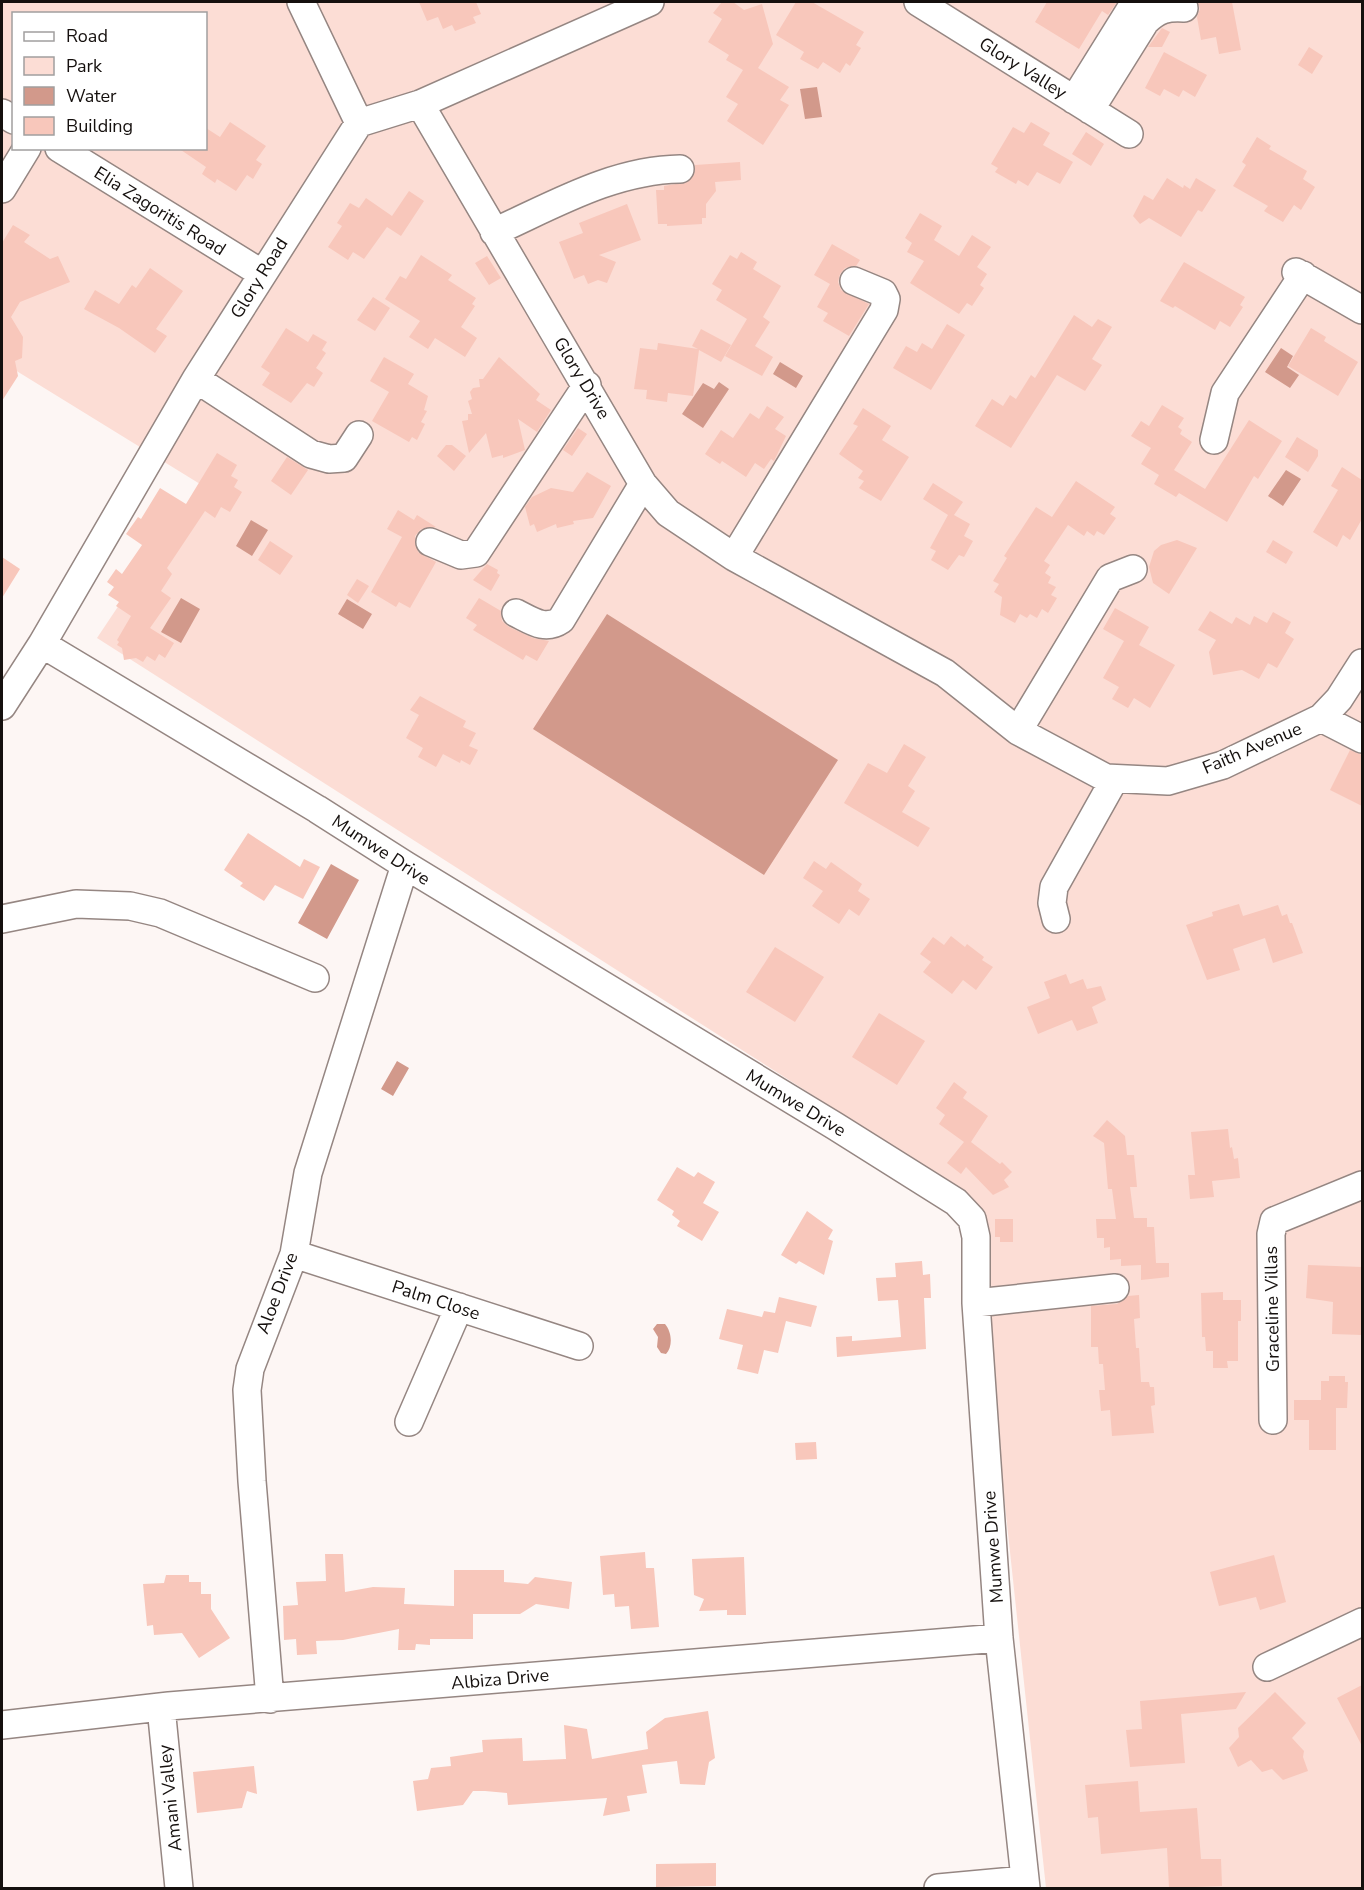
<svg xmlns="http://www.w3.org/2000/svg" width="1364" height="1890" viewBox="0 0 1364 1890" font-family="'Nunito Sans',sans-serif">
	<rect width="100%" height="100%" fill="#fdf6f4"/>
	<path fill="#fcddd5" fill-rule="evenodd" d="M 2,2 L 1362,2 L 1362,1888 L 1046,1888 L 972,1197 L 97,638 L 200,484 L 2,362 ZM 14,14 L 206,14 L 206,148 L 14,148 Z"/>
	<path fill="#d2998b" d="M 817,87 L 822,117 L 805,119 L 800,89 Z
		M 1281,348 L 1293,356 L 1287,367 L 1299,375 L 1290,388 L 1265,372 Z
		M 780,362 L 803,376 L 796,388 L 773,374 Z
		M 719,382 L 729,389 L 703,428 L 682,414 L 703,383 L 714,389 Z
		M 1286,470 L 1301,479 L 1283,506 L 1268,496 Z
		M 251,520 L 268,530 L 252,556 L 236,546 Z
		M 181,598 L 200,609 L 181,643 L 161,632 Z
		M 347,599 L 372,614 L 363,629 L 338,614 Z
		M 607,614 L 838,760 L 764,875 L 533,729 Z
		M 331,864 L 359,880 L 327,939 L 298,923 Z
		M 397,1061 L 409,1068 L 393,1096 L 381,1089 Z
		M 657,1324 L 665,1324 C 672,1332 673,1347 666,1354 L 661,1353 L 657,1347 L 658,1337 L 653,1329 Z"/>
	<path fill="#f8c7bb" d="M 419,2 L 476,2 L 481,14 L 473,17 L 476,23 L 455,31 L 452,25 L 443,29 L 438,17 L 427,21 Z
		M 722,2 L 733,2 L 744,10 L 762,4 L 773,44 L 758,68 L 789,87 L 780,100 L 789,105 L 763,145 L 727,121 L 738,104 L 726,97 L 743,70 L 726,60 L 729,55 L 708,42 L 722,19 L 713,13 Z
		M 796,2 L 812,2 L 864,32 L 856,45 L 861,48 L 850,66 L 846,63 L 840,73 L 823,62 L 818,69 L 800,59 L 804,52 L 776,35 Z
		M 1047,2 L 1117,2 L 1108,15 L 1102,11 L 1079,49 L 1035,22 Z
		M 1198,2 L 1232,2 L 1241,50 L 1219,54 L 1216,37 L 1201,40 L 1197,17 L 1200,9 Z
		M 1162,28 L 1170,32 L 1162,47 L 1148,47 Z
		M 1309,47 L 1323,56 L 1312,74 L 1298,65 Z
		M 1164,52 L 1207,75 L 1195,97 L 1183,90 L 1179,97 L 1164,89 L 1160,96 L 1145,88 Z
		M 230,122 L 266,146 L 256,160 L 262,164 L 253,179 L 247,175 L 236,191 L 217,179 L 215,183 L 202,174 L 206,167 L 178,148 L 206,148 L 206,128 L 220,137 Z
		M 1031,122 L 1050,133 L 1043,145 L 1073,162 L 1060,184 L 1037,172 L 1028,186 L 1018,180 L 1016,184 L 995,172 L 998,168 L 991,164 L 1013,127 L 1024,133 Z
		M 1086,132 L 1104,144 L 1091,166 L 1072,154 Z
		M 1257,137 L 1271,146 L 1269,149 L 1307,171 L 1303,179 L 1315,187 L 1301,210 L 1294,205 L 1283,222 L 1264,211 L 1268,206 L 1233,186 L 1246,165 L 1242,162 Z
		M 740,162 L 741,180 L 715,182 L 716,191 L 706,204 L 706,218 L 702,218 L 702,224 L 667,226 L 667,224 L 658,224 L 656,190 L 664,190 L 664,186 L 688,182 L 694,175 L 695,165 Z
		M 1167,178 L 1183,188 L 1184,185 L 1190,189 L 1196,178 L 1216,190 L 1202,212 L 1198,210 L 1181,237 L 1149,218 L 1140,224 L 1133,216 L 1144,195 L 1153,200 Z
		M 409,191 L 424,201 L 401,236 L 387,227 L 364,259 L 353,252 L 348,260 L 328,247 L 342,226 L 337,223 L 350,203 L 359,208 L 366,198 L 392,216 Z
		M 627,204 L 641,240 L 599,255 L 616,262 L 607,283 L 598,280 L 588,284 L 584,275 L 574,279 L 559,242 L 583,233 L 579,223 Z
		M 920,213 L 942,226 L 934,240 L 959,256 L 972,235 L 991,247 L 977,267 L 987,274 L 980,285 L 984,288 L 972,306 L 967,303 L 959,314 L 910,283 L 924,261 L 907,252 L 912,243 L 905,238 Z
		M 13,225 L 30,235 L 24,242 L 50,259 L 58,256 L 70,282 L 20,302 L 11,317 L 23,337 L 22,358 L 15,361 L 18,376 L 2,401 L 2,243 Z
		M 832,244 L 860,260 L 856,266 L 845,268 L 840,274 L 838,282 L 841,290 L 869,304 L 849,336 L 823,321 L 828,313 L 817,307 L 830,284 L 814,275 Z
		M 741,252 L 757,262 L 753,269 L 781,286 L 763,317 L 770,322 L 755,346 L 773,357 L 762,376 L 725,356 L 747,319 L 716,300 L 722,290 L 712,284 L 730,255 L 737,259 Z
		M 421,255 L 452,275 L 448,280 L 476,298 L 472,304 L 475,306 L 461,327 L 477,338 L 465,357 L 435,338 L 428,349 L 409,337 L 420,321 L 385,299 L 400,276 L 406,279 Z
		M 487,256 L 501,278 L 489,285 L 475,263 Z
		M 1184,262 L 1245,297 L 1240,305 L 1243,307 L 1230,327 L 1220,321 L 1215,330 L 1175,306 L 1173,308 L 1160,301 Z
		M 150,268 L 183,291 L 156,329 L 167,336 L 155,353 L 119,328 L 84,309 L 95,290 L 119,304 L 132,285 L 136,288 Z
		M 373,297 L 390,308 L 375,331 L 357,320 Z
		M 1074,315 L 1092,327 L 1098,319 L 1112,327 L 1092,359 L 1102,365 L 1085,391 L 1057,375 L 1011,448 L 975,426 L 992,399 L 1003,406 L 1010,395 L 1016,399 L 1031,375 L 1035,378 Z
		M 947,324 L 965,335 L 931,390 L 893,368 L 906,346 L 917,352 L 922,343 L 932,349 Z
		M 286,328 L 308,342 L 313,334 L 327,342 L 322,350 L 326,353 L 316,368 L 323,373 L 314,387 L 307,383 L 291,403 L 262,385 L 270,373 L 261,367 Z
		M 1311,328 L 1326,337 L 1324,341 L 1358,362 L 1338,396 L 1288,366 Z
		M 701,329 L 731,345 L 721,362 L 699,350 L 693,396 L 668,393 L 667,402 L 646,399 L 647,390 L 634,389 L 640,348 L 657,350 L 658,343 L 698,349 L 692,346 Z
		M 384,357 L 414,374 L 408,384 L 428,396 L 424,410 L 427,411 L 421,422 L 425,424 L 417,440 L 412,437 L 409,442 L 372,421 L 389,392 L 370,381 Z
		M 499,357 L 540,394 L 536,400 L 551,410 L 537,432 L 518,419 L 525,450 L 503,458 L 503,455 L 492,458 L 486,433 L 469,453 L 462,421 L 468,420 L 468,414 L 472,414 L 468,401 L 472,399 L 470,392 L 473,388 L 480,387 L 479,379 L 483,379 Z
		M 1162,405 L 1184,418 L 1178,427 L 1182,430 L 1180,434 L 1192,442 L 1174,470 L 1205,489 L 1249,420 L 1282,441 L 1258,479 L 1254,476 L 1227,522 L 1179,493 L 1176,497 L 1154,484 L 1159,475 L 1141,464 L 1151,448 L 1131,436 L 1141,421 L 1149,426 Z
		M 767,406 L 784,417 L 775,429 L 786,436 L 774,461 L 771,459 L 764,469 L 755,463 L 746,477 L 722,461 L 720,464 L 705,454 L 721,430 L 733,438 L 750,413 L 759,419 Z
		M 863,408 L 891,426 L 882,440 L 909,457 L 881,501 L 859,488 L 864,481 L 858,478 L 863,471 L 839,454 L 858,426 L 853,424 Z
		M 578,428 L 587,434 L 572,456 L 563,450 Z
		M 1297,437 L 1318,450 L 1318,456 L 1308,472 L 1285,457 Z
		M 446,445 L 452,445 L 466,456 L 454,471 L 437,456 Z
		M 217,453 L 237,465 L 231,476 L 238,480 L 234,487 L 242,492 L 230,512 L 221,507 L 215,518 L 205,511 L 167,568 L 172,574 L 161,591 L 171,598 L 150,628 L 174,643 L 165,658 L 159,654 L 155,661 L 147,656 L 143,662 L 136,658 L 124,660 L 122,648 L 117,645 L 119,642 L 117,640 L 131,616 L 116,606 L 119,602 L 108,595 L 114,587 L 107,582 L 116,569 L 122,574 L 142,545 L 126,534 L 138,517 L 141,519 L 160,488 L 186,504 Z
		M 287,457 L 308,470 L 291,495 L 271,481 Z
		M 1342,467 L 1362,480 L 1362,519 L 1350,540 L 1343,535 L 1337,547 L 1313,532 L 1338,490 L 1331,486 Z
		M 587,472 L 611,486 L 593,518 L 573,521 L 574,524 L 557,528 L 556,524 L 537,532 L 534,524 L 530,526 L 525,507 L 532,497 L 551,488 L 573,492 Z
		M 1076,481 L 1115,507 L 1110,514 L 1116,518 L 1104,535 L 1097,531 L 1094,536 L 1087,531 L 1084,536 L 1068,525 L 1044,561 L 1050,565 L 1045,573 L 1051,577 L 1048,583 L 1056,587 L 1051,595 L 1057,598 L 1048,613 L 1042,609 L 1037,618 L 1030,614 L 1027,618 L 1020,614 L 1015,623 L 1000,615 L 1002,597 L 994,592 L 999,584 L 993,581 L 1007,558 L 1004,556 L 1036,507 L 1052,517 Z
		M 933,483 L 963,502 L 954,515 L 970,524 L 964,536 L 973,541 L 964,557 L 959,555 L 948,570 L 931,560 L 936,551 L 930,548 L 948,515 L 923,499 Z
		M 398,510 L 414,520 L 417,515 L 436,527 L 421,529 L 415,536 L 418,552 L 436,562 L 410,608 L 399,602 L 396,607 L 371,592 L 402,537 L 387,529 Z
		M 1177,540 L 1197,548 L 1169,594 L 1153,583 L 1149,567 L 1154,551 L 1161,545 Z
		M 1273,540 L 1293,552 L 1286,564 L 1266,552 Z
		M 270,541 L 293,556 L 280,575 L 258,560 Z
		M 2,557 L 20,569 L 2,598 Z
		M 487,564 L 498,570 L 497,573 L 500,575 L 491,591 L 473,580 Z
		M 357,579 L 369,586 L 358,603 L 347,595 Z
		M 479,598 L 501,611 L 502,621 L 509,627 L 533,638 L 549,641 L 537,661 L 526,655 L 523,660 L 473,630 L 477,625 L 466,618 Z
		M 1115,608 L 1149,627 L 1139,645 L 1175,665 L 1150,708 L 1134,698 L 1128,708 L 1112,699 L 1119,687 L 1103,678 L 1124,641 L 1103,629 Z
		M 1210,611 L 1232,624 L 1236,617 L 1250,625 L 1254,616 L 1267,623 L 1273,612 L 1291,622 L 1285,633 L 1294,639 L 1277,668 L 1268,663 L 1259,679 L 1242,670 L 1213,675 L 1209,652 L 1216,640 L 1198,630 Z
		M 420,696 L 466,721 L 463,727 L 476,733 L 469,746 L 478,750 L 470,765 L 461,760 L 460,763 L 443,754 L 436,767 L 418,757 L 423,748 L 406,738 L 419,715 L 410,710 Z
		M 904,744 L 926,757 L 908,786 L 915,791 L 902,812 L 930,828 L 918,847 L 844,803 L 868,763 L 887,773 Z
		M 1350,750 L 1362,755 L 1362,806 L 1330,790 Z
		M 248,833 L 300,867 L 304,859 L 320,867 L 303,899 L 275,885 L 264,901 L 240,886 L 243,883 L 224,870 Z
		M 814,861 L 826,869 L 831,862 L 862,884 L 858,891 L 870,899 L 859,916 L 849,909 L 839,924 L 812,906 L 823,891 L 803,878 Z
		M 1239,904 L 1243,916 L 1278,905 L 1282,916 L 1287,914 L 1290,923 L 1292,923 L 1303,953 L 1273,963 L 1265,938 L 1233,949 L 1240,970 L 1207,980 L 1186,925 L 1213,916 L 1212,912 Z
		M 951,936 L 965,947 L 967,944 L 984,957 L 982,960 L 993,967 L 976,990 L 963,980 L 952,994 L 923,972 L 931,962 L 920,954 L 933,937 L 944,945 Z
		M 775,947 L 824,977 L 795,1022 L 746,992 Z
		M 1066,974 L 1070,984 L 1083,979 L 1087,989 L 1101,986 L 1106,1000 L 1092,1007 L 1098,1023 L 1077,1031 L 1072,1020 L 1038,1034 L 1027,1007 L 1050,998 L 1044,982 Z
		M 879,1013 L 925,1041 L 897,1085 L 852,1057 Z
		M 954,1082 L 967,1092 L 963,1098 L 988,1116 L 971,1142 L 1000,1164 L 1002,1162 L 1012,1172 L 1004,1180 L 1009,1187 L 993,1195 L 966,1167 L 961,1174 L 947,1163 L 964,1142 L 939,1124 L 945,1115 L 936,1108 Z
		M 1107,1120 L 1125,1136 L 1127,1155 L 1134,1155 L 1137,1187 L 1130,1187 L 1134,1218 L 1147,1218 L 1147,1227 L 1154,1227 L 1156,1263 L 1169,1263 L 1169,1277 L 1141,1280 L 1141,1265 L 1121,1266 L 1121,1259 L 1110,1260 L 1110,1247 L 1104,1248 L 1104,1238 L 1097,1238 L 1096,1219 L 1116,1219 L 1112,1189 L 1108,1189 L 1104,1143 L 1093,1136 Z
		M 1228,1129 L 1230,1148 L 1232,1147 L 1234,1159 L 1238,1158 L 1240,1178 L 1212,1181 L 1214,1197 L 1190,1199 L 1188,1175 L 1195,1175 L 1191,1132 Z
		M 677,1167 L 694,1177 L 698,1172 L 715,1182 L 703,1203 L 719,1212 L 702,1241 L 677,1226 L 680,1221 L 672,1215 L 674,1211 L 657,1200 Z
		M 807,1211 L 833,1230 L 828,1239 L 833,1241 L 824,1275 L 799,1261 L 796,1264 L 781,1255 Z
		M 995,1219 L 1013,1219 L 1013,1242 L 1000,1242 L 1000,1237 L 995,1237 Z
		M 922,1261 L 923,1275 L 930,1274 L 931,1298 L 924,1298 L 926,1349 L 837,1357 L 836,1337 L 852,1336 L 852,1341 L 901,1337 L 898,1300 L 878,1301 L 876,1278 L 896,1277 L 895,1263 Z
		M 1308,1265 L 1362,1267 L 1362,1335 L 1332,1334 L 1333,1302 L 1306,1298 Z
		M 1223,1292 L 1223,1300 L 1241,1300 L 1241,1321 L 1238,1321 L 1238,1361 L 1227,1361 L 1228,1368 L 1213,1368 L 1213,1351 L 1206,1351 L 1205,1337 L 1202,1337 L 1201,1293 Z
		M 1139,1295 L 1140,1318 L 1134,1319 L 1136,1348 L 1139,1348 L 1141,1382 L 1149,1382 L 1150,1387 L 1154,1387 L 1155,1405 L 1151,1406 L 1154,1433 L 1112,1436 L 1110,1410 L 1101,1411 L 1099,1390 L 1105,1390 L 1103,1364 L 1099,1364 L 1098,1347 L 1091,1347 L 1091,1306 L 1117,1304 L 1128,1296 Z
		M 779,1297 L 817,1306 L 811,1327 L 786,1321 L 778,1353 L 764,1350 L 758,1374 L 737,1369 L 743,1345 L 719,1339 L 727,1309 L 762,1317 L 764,1311 L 775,1313 Z
		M 1329,1376 L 1345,1376 L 1345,1382 L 1348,1382 L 1347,1408 L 1336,1408 L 1336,1450 L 1309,1450 L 1309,1420 L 1294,1420 L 1294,1400 L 1321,1400 L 1321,1381 L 1329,1381 Z
		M 816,1442 L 817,1459 L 796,1460 L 795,1443 Z
		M 645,1552 L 646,1568 L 654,1568 L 659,1627 L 631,1629 L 629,1606 L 615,1607 L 614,1594 L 603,1595 L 600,1556 Z
		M 325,1554 L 343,1554 L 345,1592 L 373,1587 L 405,1588 L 404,1604 L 454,1606 L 454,1570 L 504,1570 L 504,1582 L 528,1584 L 535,1577 L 572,1582 L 569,1609 L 536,1604 L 520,1614 L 473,1614 L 473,1639 L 430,1639 L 430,1645 L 416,1644 L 415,1650 L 398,1650 L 399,1629 L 343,1640 L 316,1641 L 317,1654 L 297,1655 L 296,1639 L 284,1640 L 283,1606 L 298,1605 L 296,1582 L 326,1581 Z
		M 1274,1555 L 1286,1602 L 1260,1610 L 1256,1597 L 1219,1606 L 1210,1572 Z
		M 744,1557 L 746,1615 L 727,1615 L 727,1610 L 699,1611 L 704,1599 L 694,1595 L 692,1559 Z
		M 166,1575 L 189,1575 L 189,1582 L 201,1582 L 201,1594 L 211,1594 L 211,1609 L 230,1638 L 199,1658 L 182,1633 L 154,1635 L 153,1625 L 147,1626 L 143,1584 L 164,1583 Z
		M 1362,1685 L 1362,1746 L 1337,1698 Z
		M 1246,1692 L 1236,1709 L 1181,1714 L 1185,1763 L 1130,1767 L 1126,1730 L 1142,1729 L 1140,1701 Z
		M 1275,1692 L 1306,1723 L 1292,1738 L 1304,1751 L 1303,1757 L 1308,1771 L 1283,1780 L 1272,1769 L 1262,1772 L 1251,1760 L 1238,1767 L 1229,1748 L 1239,1737 L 1238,1728 Z
		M 708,1711 L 715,1758 L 709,1762 L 705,1785 L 680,1784 L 677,1761 L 642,1765 L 647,1793 L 627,1796 L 630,1811 L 603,1816 L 607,1798 L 508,1805 L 507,1793 L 485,1791 L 473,1791 L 463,1805 L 417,1811 L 413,1781 L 428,1779 L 431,1768 L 451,1766 L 450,1757 L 483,1752 L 482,1740 L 522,1738 L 523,1761 L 566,1759 L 564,1725 L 587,1729 L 592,1759 L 648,1749 L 646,1732 L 665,1718 Z
		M 254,1766 L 257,1794 L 247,1791 L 242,1808 L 197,1813 L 193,1772 Z
		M 1138,1781 L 1140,1812 L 1197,1808 L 1201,1859 L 1221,1859 L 1222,1886 L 1169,1888 L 1167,1848 L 1101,1854 L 1098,1817 L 1088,1818 L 1085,1785 Z
		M 716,1863 L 716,1886 L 656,1887 L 656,1864 Z"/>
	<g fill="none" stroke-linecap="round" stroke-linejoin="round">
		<g stroke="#958682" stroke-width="30">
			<path id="minor" d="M 301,2 L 359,123
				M 918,2 L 1129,134
				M 1074,100 L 1135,2
				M 420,104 L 643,484 L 668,513 L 734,557 L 945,673 L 1018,731 L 1106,778 L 1168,781 L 1223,765 L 1321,718 L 1339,699 L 1362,663
				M 1090,110 L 1145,22 C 1158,9 1167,7 1184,8
				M 2,113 L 14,120
				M 59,148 L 261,273
				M 2,189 L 27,148
				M 494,232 C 554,205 613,170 680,169
				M 1296,272 L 1362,310
				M 196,379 L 311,454 L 329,459 L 344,458 L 359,435
				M 1214,440 L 1225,393 L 1303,275
				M 430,542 L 461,555 L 476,553 L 587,385
				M 734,557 L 884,310 L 886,299 L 883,293 L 854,281
				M 516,613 C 532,621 545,631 561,620 L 643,484
				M 42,644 L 317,809 L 405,865 L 835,1126 L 956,1202 L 972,1219 L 976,1237 L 976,1303 L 999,1638 L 1026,1888
				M 2,706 L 42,644 L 196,379 L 359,123 L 420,104 L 650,2
				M 1321,718 L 1362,739
				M 1018,731 L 1110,578 L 1133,569
				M 2,919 L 76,904 L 130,906 L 160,913 L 315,978
				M 1056,919 L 1052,903 L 1054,887 L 1114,780
				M 294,1254 L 579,1346
				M 976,1303 L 1115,1288
				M 1273,1420 L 1271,1234 L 1274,1221 L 1362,1185
				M 409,1422 L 459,1307
				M 1267,1667 L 1362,1622
				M 270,1699 L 252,1481 L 247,1390 L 250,1369 L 294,1254 L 308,1173 L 405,865
				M 161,1707 L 179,1888
				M 2,1725 L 169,1706 L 999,1638
				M 938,1888 L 1025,1880"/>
		</g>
		<use href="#minor" stroke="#fff" stroke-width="27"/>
	</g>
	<g text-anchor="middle" stroke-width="6" stroke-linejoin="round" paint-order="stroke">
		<g font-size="18" fill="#15100e" stroke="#fff">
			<text transform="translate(1023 68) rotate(32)" y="6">Glory Valley</text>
			<text transform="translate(160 211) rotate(32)" y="6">Elia Zagoritis Road</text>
			<text transform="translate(259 278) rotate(-58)" y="6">Glory Road</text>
			<text transform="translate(582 378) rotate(59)" y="6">Glory Drive</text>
			<text transform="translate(1252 748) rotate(-23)" y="6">Faith Avenue</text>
			<text transform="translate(381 850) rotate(33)" y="6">Mumwe Drive</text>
			<text transform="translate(796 1103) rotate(31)" y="6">Mumwe Drive</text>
			<text transform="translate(277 1293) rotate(-69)" y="6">Aloe Drive</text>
			<text transform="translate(436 1300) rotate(18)" y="6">Palm Close</text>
			<text transform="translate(1272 1309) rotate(-91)" y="6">Graceline Villas</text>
			<text transform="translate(993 1547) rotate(-94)" y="6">Mumwe Drive</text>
			<text transform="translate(500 1679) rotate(-5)" y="6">Albiza Drive</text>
			<text transform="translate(170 1798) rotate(-96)" y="6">Amani Valley</text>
		</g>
	</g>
	<rect width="1364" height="1890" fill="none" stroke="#15100e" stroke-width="6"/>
	<rect x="12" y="12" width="195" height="138" fill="#ffffff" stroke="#a19f9f" stroke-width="1.5"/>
	<rect x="24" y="32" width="30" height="9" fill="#ffffff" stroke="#a19f9f" stroke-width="1.5"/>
	<text x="66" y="42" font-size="18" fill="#15100e">Road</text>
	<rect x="24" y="57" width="30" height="18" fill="#fcddd5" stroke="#a19f9f" stroke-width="1.5"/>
	<text x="66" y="72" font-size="18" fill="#15100e">Park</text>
	<rect x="24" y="87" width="30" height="18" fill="#d2998b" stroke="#a19f9f" stroke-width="1.5"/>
	<text x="66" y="102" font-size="18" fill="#15100e">Water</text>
	<rect x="24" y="117" width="30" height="18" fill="#f8c7bb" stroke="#a19f9f" stroke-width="1.5"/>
	<text x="66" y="132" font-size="18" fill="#15100e">Building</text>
</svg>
